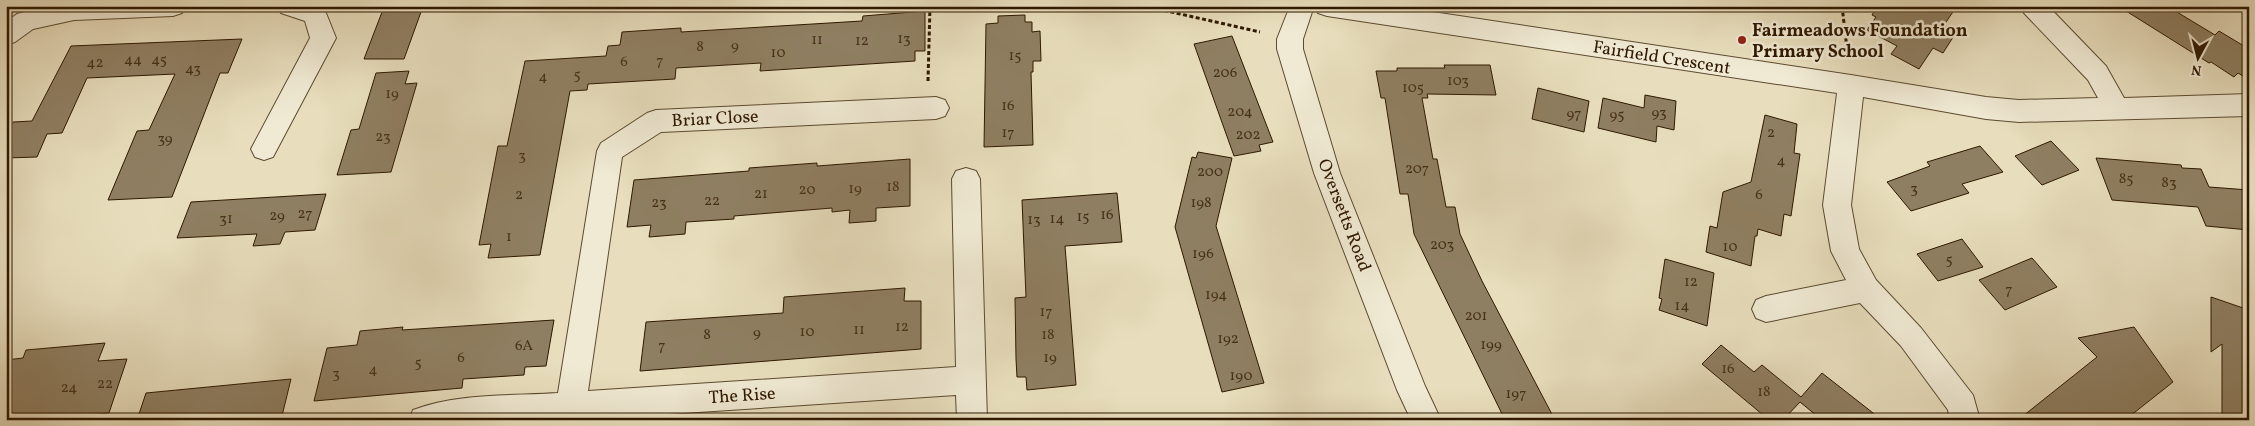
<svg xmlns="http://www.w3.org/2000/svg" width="2255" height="426" viewBox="0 0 2255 426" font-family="Vollkorn,serif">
	<rect width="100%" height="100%" fill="#e8debd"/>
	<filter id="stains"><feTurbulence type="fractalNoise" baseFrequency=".004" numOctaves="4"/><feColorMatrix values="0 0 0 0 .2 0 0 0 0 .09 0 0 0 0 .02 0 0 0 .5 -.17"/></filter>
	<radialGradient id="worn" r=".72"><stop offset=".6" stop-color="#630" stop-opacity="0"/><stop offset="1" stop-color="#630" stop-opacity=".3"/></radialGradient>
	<path fill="#8f7f62" stroke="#2e1800" d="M 1877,6 L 1957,6 L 1944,25 L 1957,31 L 1943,53 L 1933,48 L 1919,69 L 1891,54 L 1897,46 L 1867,30 L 1876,17 L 1872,15 Z
		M 2118,6 L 2167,6 L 2215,35 L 2219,31 L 2249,49 L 2249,80 L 2238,73 L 2234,77 L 2211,62 L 2209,63 Z
		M 925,11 L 925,51 L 915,51 L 915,61 L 760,71 L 761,63 L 676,68 L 675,79 L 588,84 L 587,90 L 570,91 L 540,255 L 488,258 L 491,244 L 479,245 L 498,146 L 507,146 L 525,61 L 606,56 L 608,46 L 620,45 L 622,32 L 681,28 L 681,32 L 862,21 L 863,16 Z
		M 382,12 L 421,12 L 404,59 L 364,59 Z
		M 1025,15 L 1025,22 L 1032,22 L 1032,32 L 1040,31 L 1041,61 L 1033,61 L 1033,72 L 1031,72 L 1033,145 L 984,147 L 986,24 L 998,23 L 998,16 Z
		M 1232,36 L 1273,142 L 1259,145 L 1261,151 L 1234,156 L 1194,44 Z
		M 242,39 L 228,73 L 220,73 L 172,197 L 108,200 L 137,131 L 149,130 L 175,74 L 87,78 L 62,133 L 47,134 L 37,157 L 6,158 L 6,135 L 13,122 L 32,121 L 71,46 Z
		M 1444,65 L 1490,65 L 1496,95 L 1427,94 L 1428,98 L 1422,98 L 1433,159 L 1437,159 L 1446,207 L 1455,207 L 1460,234 L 1482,281 L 1555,420 L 1505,420 L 1414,234 L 1408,194 L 1400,194 L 1385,98 L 1381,98 L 1376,71 L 1397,71 L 1397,68 L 1445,68 Z
		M 409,71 L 405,84 L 417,83 L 391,172 L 337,175 L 351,130 L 359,129 L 376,73 Z
		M 1538,88 L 1589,101 L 1584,132 L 1532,119 Z
		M 1645,95 L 1676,101 L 1674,130 L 1657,126 L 1656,142 L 1598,128 L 1603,98 L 1644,108 Z
		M 1765,115 L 1797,124 L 1794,153 L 1800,154 L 1791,216 L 1784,214 L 1781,236 L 1758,229 L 1757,236 L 1755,236 L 1751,266 L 1706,252 L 1710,226 L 1717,228 L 1723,192 L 1751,182 Z
		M 2051,141 L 2079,170 L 2042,185 L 2015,156 Z
		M 1980,146 L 2003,172 L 1962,184 L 1969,193 L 1911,211 L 1887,182 L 1930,166 L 1927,162 Z
		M 1198,152 L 1232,158 L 1216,226 L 1264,383 L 1222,392 L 1175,227 L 1192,157 L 1196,158 Z
		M 2096,158 L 2181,165 L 2182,168 L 2201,169 L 2209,187 L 2249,190 L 2249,230 L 2206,226 L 2198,207 L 2112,200 Z
		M 910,159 L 910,206 L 876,208 L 876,221 L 849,223 L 850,210 L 832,212 L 832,208 L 734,216 L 734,219 L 686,222 L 685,234 L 649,237 L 651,225 L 627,227 L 634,180 L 749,171 L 749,168 L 817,163 L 817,166 Z
		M 1117,193 L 1122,242 L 1065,246 L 1076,385 L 1027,390 L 1026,377 L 1017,377 L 1016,359 L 1015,298 L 1026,297 L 1022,200 Z
		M 326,194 L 315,230 L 285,232 L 280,244 L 253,246 L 257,234 L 177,238 L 191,202 Z
		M 1962,239 L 1983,267 L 1938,281 L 1917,254 Z
		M 2032,258 L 2057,287 L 2005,310 L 1979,280 Z
		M 1665,259 L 1714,273 L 1707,326 L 1659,310 L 1662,299 L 1659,298 Z
		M 905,288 L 904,301 L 921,301 L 921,349 L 640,371 L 646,322 L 783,313 L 784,297 Z
		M 2211,297 L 2249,310 L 2249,420 L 2222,420 L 2222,344 L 2211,352 Z
		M 554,320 L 546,366 L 525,367 L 524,375 L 463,379 L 462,388 L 314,401 L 327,348 L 357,345 L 360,331 L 403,327 L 402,330 Z
		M 2134,327 L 2173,382 L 2125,420 L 2018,420 L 2097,357 L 2078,338 Z
		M 105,343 L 98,361 L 127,359 L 109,413 L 38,420 L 6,420 L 6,360 L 23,358 L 26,350 Z
		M 1721,345 L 1754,372 L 1762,365 L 1801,397 L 1822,373 L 1882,420 L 1822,420 L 1800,402 L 1783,420 L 1769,420 L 1702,364 Z
		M 291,379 L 281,420 L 137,420 L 146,393 Z"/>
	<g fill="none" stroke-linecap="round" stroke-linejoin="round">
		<g stroke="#5c4a2f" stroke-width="2">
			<path id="minor" d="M 48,6 L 185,6 L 182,13 L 173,16 L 74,20 L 33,29 L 15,42 L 6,45 L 6,22 L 17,14 Z
				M 278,6 L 318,6 L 324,8 L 336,38 L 273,157 L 264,160 L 255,157 L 251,149 L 310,38 L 305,21 L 281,13 Z
				M 1290,6 L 1314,6 L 1303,39 L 1303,49 L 1340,173 L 1425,386 L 1441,420 L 1411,420 L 1397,390 L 1314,173 L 1277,49 L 1277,39 Z
				M 1315,6 L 1393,6 L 1851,75 L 1986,97 L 2019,100 L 2098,98 L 2088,80 L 2024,13 L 2021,6 L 2048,6 L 2106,66 L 2124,98 L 2249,94 L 2249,116 L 2019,122 L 1986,119 L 1863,97 L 1851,205 L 1859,249 L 1876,280 L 1921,328 L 1973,395 L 1980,420 L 1950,420 L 1948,410 L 1901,346 L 1860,303 L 1766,322 L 1756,318 L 1752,309 L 1756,300 L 1766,296 L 1846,280 L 1831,251 L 1823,205 L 1837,93 L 1327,16 L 1318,13 Z
				M 936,97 L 945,100 L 949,108 L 945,116 L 936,119 L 661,132 L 622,157 L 588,391 L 956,367 L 952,179 L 956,171 L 966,168 L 976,171 L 980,179 L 987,420 L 957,420 L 956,395 L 576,420 L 409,420 L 413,410 C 458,393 511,396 558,393 L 597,151 L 601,143 L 647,113 L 656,110 Z"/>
		</g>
		<path stroke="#2e1800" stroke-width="3" stroke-dasharray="4 2.5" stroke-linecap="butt" d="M 1145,6 L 1260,32
			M 1842,6 L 1848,57
			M 928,81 L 930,6"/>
		<use href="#minor" fill="#f0ead4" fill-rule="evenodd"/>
	</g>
	<circle fill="#8f2418" stroke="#f0ead4" stroke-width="2" cx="1742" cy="40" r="5"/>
	<g text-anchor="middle" stroke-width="5" stroke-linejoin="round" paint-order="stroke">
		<g font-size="15" fill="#463218">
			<text x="904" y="43">13</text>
			<text x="817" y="44">11</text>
			<text x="862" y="45">12</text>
			<text x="735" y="50">9</text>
			<text x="700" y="51">8</text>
			<text x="778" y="57">10</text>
			<text x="1015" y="60">15</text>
			<text x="133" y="64">44</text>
			<text x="159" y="64">45</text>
			<text x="660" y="65">7</text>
			<text x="624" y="66">6</text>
			<text x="95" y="67">42</text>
			<text x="193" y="73">43</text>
			<text x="1225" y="77">206</text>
			<text x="577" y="79">5</text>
			<text x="543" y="81">4</text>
			<text x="1458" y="85">103</text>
			<text x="1413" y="92">105</text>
			<text x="392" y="98">19</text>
			<text x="1008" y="110">16</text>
			<text x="1240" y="116">204</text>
			<text x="1659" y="117">93</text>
			<text x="1574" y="118">97</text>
			<text x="1617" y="119">95</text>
			<text x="1008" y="137">17</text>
			<text x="1771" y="137">2</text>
			<text x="1248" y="139">202</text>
			<text x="383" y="141">23</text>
			<text x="165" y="143">39</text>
			<text x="522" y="160">3</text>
			<text x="1781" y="165">4</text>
			<text x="1417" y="173">207</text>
			<text x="1210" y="176">200</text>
			<text x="2126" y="183">85</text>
			<text x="2169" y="187">83</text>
			<text x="893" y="191">18</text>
			<text x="855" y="193">19</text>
			<text x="1914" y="193">3</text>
			<text x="807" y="194">20</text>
			<text x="761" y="198">21</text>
			<text x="519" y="199">2</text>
			<text x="1759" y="199">6</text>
			<text x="712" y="205">22</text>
			<text x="659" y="207">23</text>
			<text x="1201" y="207">198</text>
			<text x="305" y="218">27</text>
			<text x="1107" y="219">16</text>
			<text x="277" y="220">29</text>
			<text x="1083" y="221">15</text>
			<text x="226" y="223">31</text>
			<text x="1057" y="223">14</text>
			<text x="1034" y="224">13</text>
			<text x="509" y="241">1</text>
			<text x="1442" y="249">203</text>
			<text x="1730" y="251">10</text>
			<text x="1203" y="258">196</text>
			<text x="1949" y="264">5</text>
			<text x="1691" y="286">12</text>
			<text x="2009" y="294">7</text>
			<text x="1216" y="299">194</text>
			<text x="1682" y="310">14</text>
			<text x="1046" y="316">17</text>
			<text x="1476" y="320">201</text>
			<text x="902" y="331">12</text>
			<text x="859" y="334">11</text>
			<text x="807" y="336">10</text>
			<text x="757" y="337">9</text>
			<text x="707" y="339">8</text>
			<text x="1048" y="339">18</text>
			<text x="1228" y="343">192</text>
			<text x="1491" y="349">199</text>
			<text x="524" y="350">6A</text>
			<text x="662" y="350">7</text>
			<text x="461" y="362">6</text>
			<text x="1050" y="362">19</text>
			<text x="418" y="367">5</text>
			<text x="1728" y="373">16</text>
			<text x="373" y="374">4</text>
			<text x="336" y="378">3</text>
			<text x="1241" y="380">190</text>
			<text x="105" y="388">22</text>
			<text x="69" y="392">24</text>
			<text x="1764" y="396">18</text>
			<text x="1516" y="398">197</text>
		</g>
		<g font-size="18" font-weight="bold" fill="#2e1800" stroke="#f0ead4" text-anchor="start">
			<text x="1752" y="36">Fairmeadows Foundation<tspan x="1752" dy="21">Primary School</tspan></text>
		</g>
		<g font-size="18" fill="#2e1800" stroke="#f0ead4">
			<text transform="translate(1662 57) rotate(9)" y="6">Fairfield Crescent</text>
			<text transform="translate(715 118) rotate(-3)" y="6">Briar Close</text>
			<text transform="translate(1345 215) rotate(69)" y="6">Oversetts Road</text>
			<text transform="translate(742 395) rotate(-4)" y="6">The Rise</text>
		</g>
	</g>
	<rect width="2255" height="426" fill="none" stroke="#e8debd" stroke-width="25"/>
	<rect x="8" y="8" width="2240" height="411" fill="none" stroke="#2e1800" stroke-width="2.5"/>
	<rect x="12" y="12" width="2230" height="401" fill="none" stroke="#2e1800"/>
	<g transform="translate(2198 58) rotate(187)" stroke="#f0ead4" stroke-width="4" paint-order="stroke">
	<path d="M0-4L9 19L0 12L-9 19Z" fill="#2e1800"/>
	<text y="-8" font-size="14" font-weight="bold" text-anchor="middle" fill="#2e1800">N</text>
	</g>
	<rect width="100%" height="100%" filter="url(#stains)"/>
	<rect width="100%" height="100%" fill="url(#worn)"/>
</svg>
